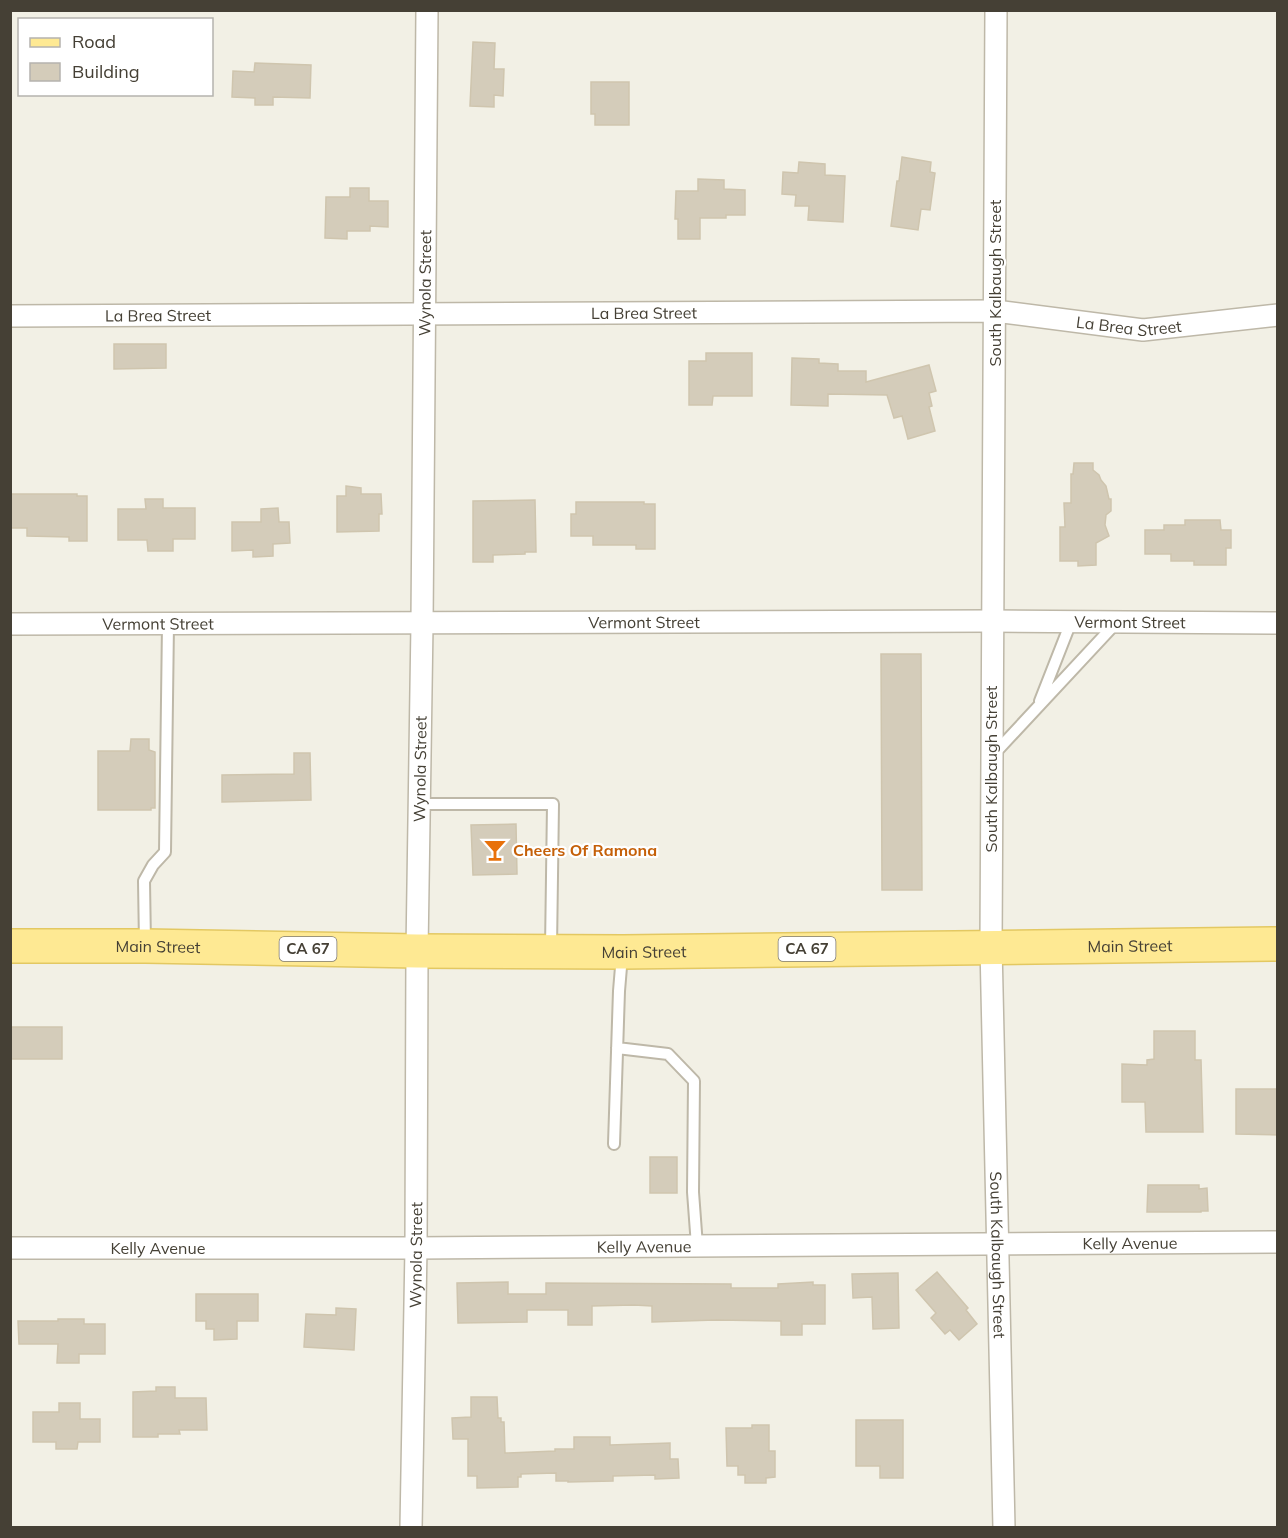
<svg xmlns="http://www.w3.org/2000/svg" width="1288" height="1538" viewBox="0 0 1288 1538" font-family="Mulish,sans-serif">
	<rect width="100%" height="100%" fill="#f2f0e5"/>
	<path fill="#d4ccba" stroke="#cfc5ae" stroke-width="1.5" d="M 473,42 L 495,43 L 494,69 L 504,69 L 503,96 L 494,95 L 494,107 L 470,106 Z
		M 255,63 L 311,65 L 310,98 L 273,97 L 273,105 L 255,105 L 255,98 L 232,97 L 233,71 L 254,72 Z
		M 591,82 L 629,82 L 629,125 L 595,125 L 595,114 L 591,114 Z
		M 902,157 L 931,162 L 930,172 L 935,173 L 930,210 L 921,209 L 918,230 L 891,226 L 897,181 L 899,181 Z
		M 799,162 L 825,164 L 825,175 L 845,176 L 843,222 L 808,220 L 809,206 L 795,206 L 796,195 L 782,194 L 783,172 L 798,173 Z
		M 698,179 L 724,180 L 724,189 L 745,190 L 745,215 L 726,215 L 726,218 L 700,218 L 700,239 L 678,239 L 678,219 L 675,219 L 676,191 L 698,191 Z
		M 350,188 L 369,188 L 369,201 L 388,201 L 388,227 L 370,226 L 370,231 L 347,231 L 347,239 L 325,238 L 326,197 L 350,197 Z
		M 114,344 L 166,344 L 166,368 L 114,369 Z
		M 706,353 L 752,353 L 752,396 L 713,396 L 712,405 L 689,405 L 689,361 L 706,361 Z
		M 792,358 L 819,359 L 819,363 L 838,364 L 838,371 L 866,371 L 866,382 L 929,365 L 936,391 L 929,393 L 932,406 L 929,407 L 935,431 L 908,439 L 902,416 L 894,418 L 887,395 L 828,394 L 828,406 L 791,405 Z
		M 1074,463 L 1093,463 L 1093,470 L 1099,475 L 1101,480 L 1106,486 L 1109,499 L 1111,499 L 1111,511 L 1106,515 L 1105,525 L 1109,536 L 1096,543 L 1096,565 L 1078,566 L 1078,561 L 1060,561 L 1060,527 L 1065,527 L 1064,503 L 1071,503 L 1071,474 L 1073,474 Z
		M 346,486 L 361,488 L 361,494 L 381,494 L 382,514 L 379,514 L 379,531 L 337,532 L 337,496 L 346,496 Z
		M 10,494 L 77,494 L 77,496 L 87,496 L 87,541 L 69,541 L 69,537 L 27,536 L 27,528 L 10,528 Z
		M 145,499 L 163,499 L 163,508 L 195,508 L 195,539 L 173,539 L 173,551 L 148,551 L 147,540 L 118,540 L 118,509 L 146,509 Z
		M 535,500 L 536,552 L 525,552 L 525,554 L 493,555 L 493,562 L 473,562 L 473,501 Z
		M 576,502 L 644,502 L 644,504 L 655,504 L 655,549 L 636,549 L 636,545 L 593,545 L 593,536 L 571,536 L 571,514 L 576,514 Z
		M 278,508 L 279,522 L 289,522 L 290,543 L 273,544 L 273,556 L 253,557 L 253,550 L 232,551 L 232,522 L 261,522 L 261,509 Z
		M 1185,520 L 1220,520 L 1221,530 L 1231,530 L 1231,548 L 1226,548 L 1226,565 L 1194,565 L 1194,561 L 1171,561 L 1171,554 L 1145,554 L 1145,530 L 1164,530 L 1164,525 L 1185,525 Z
		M 881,654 L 921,654 L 922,890 L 882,890 Z
		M 131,739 L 149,739 L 149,750 L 155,752 L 155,808 L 151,808 L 151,810 L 98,810 L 98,751 L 130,751 Z
		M 294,753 L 310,753 L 311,800 L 222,802 L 222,775 L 294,774 Z
		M 516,824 L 517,874 L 473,875 L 471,825 Z
		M 10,1027 L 62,1027 L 62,1059 L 10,1059 Z
		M 1154,1031 L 1195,1031 L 1195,1060 L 1201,1060 L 1203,1132 L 1146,1132 L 1145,1102 L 1122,1102 L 1122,1064 L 1147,1065 L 1147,1060 L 1154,1059 Z
		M 1236,1089 L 1278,1089 L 1278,1135 L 1236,1134 Z
		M 650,1157 L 677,1157 L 677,1193 L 650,1193 Z
		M 1148,1185 L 1199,1185 L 1199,1189 L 1207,1188 L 1208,1211 L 1201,1211 L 1201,1212 L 1147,1212 Z
		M 937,1272 L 968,1308 L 966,1310 L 977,1324 L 959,1340 L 950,1330 L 945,1334 L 931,1318 L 936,1313 L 916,1290 Z
		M 898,1273 L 899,1328 L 873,1329 L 872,1297 L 853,1298 L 852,1274 Z
		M 508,1282 L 508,1294 L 546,1294 L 546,1283 L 731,1284 L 731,1288 L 778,1288 L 778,1284 L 813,1282 L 813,1285 L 825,1285 L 825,1324 L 802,1324 L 802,1335 L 781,1335 L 781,1321 L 716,1320 L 652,1322 L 652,1306 L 634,1305 L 592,1306 L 592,1325 L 568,1325 L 568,1310 L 527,1310 L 527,1322 L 458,1323 L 457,1283 Z
		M 196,1294 L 258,1294 L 258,1321 L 237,1321 L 237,1339 L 214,1340 L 214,1329 L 206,1329 L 206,1321 L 196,1321 Z
		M 336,1308 L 356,1309 L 354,1350 L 304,1347 L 306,1314 L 336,1315 Z
		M 58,1319 L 84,1319 L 84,1324 L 105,1324 L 105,1354 L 79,1354 L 79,1363 L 57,1363 L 58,1344 L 19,1344 L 18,1321 L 58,1321 Z
		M 156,1387 L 175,1387 L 175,1398 L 206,1398 L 207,1430 L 179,1430 L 180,1434 L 158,1434 L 158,1437 L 133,1437 L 133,1392 L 156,1391 Z
		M 471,1397 L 497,1397 L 498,1418 L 501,1418 L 501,1422 L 504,1422 L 505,1453 L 555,1451 L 555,1449 L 574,1449 L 574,1437 L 610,1437 L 610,1445 L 670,1443 L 670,1459 L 678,1459 L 679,1478 L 655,1479 L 655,1475 L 613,1476 L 613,1481 L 568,1482 L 568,1481 L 556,1481 L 556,1473 L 521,1474 L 521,1477 L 518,1477 L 518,1487 L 477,1488 L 477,1476 L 468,1476 L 468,1439 L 453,1439 L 452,1418 L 471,1417 Z
		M 59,1403 L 80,1403 L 80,1419 L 100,1419 L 100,1442 L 78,1442 L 77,1449 L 56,1449 L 56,1442 L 33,1442 L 33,1412 L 59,1412 Z
		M 856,1420 L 903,1420 L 903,1478 L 880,1478 L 880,1466 L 856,1466 Z
		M 752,1425 L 769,1425 L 769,1451 L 775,1451 L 775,1477 L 766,1478 L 766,1483 L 745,1483 L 745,1475 L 738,1475 L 738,1466 L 727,1466 L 726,1428 L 752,1428 Z"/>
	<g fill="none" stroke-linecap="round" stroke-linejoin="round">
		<g stroke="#beb8a8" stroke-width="14">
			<path id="service" d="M 1040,701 L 1071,622
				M 994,754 L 1116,623
				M 419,804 L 553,804 L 551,948
				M 145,944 L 144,881 L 153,865 L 165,852 L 168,624
				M 617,1048 L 668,1054 L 694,1081 L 693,1192 L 697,1246
				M 614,1144 L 619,991 L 622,955"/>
		</g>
		<g stroke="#beb8a8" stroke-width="24">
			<g id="minor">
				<path id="s1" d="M 996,10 L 991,946 L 1004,1528"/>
				<path id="s2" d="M 10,316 L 995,311 L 1143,330 L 1278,315"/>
				<path id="s3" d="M 10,624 L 992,621 L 1278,623"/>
				<path id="s4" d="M 10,1248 L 416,1248 L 1278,1242"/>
				<path id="s5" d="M 411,1528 L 416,1248 L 417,951 L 422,624 L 427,10"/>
			</g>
		</g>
		<g stroke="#e3c862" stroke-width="36">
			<g id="primary">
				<path id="s6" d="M 10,946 L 145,946 L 417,951 L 623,952 L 1278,944"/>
			</g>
		</g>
		<use href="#service" stroke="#fff" stroke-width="10"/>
		<use href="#minor" stroke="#fff" stroke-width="21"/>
		<use href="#primary" stroke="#fee993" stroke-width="33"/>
	</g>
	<defs>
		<g id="bar-bare" transform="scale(1.8)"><path d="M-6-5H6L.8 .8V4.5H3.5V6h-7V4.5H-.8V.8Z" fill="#e8710a" stroke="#fff" stroke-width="2.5" paint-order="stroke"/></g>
	</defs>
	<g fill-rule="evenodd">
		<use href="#bar-bare" x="495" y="850"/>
	</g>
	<g text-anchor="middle" stroke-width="4.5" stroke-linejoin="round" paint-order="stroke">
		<g fill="#fff" stroke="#7d7972" stroke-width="1.5">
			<rect x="279.5" y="937" width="57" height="24" rx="4.5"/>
			<rect x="778.5" y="937" width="57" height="24" rx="4.5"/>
		</g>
		<g font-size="15" font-weight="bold" fill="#454035">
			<text x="308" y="954">CA 67</text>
			<text x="807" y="954">CA 67</text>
		</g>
		<g font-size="16" fill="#454035" stroke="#fff">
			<text dy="6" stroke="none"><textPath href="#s5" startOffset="1245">Wynola Street</textPath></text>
			<text transform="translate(995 283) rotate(-90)" y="6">South Kalbaugh Street</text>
			<text dy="6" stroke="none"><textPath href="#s2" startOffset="634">La Brea Street</textPath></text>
			<text dy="6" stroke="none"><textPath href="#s2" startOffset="148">La Brea Street</textPath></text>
			<text dy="6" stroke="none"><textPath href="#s2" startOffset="1120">La Brea Street</textPath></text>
			<text dy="6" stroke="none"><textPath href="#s3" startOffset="1120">Vermont Street</textPath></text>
			<text dy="6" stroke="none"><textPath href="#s3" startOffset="634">Vermont Street</textPath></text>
			<text dy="6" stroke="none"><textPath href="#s3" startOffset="148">Vermont Street</textPath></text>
			<text dy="6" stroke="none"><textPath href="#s5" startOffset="759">Wynola Street</textPath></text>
			<text transform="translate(991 769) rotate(-90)" y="6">South Kalbaugh Street</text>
			<text dy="6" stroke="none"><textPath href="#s6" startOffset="1120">Main Street</textPath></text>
			<text dy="6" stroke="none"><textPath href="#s6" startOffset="148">Main Street</textPath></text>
			<text dy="6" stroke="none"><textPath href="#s6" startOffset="634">Main Street</textPath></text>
			<text dy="6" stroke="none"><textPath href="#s4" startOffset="1120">Kelly Avenue</textPath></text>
			<text dy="6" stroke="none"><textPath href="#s4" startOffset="634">Kelly Avenue</textPath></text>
			<text dy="6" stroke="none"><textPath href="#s4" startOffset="148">Kelly Avenue</textPath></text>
			<text dy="6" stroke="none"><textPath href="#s5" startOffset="273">Wynola Street</textPath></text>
			<text dy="6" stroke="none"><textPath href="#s1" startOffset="1245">South Kalbaugh Street</textPath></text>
		</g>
		<g font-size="16" font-weight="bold" fill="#c56008" stroke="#fff" text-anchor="start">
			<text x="513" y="856">Cheers Of Ramona</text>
		</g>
	</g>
	<rect width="1288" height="1538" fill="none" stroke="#454035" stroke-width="24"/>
	<rect x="18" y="18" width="195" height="78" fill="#ffffff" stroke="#b5b3ae" stroke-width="1.5"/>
	<rect x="30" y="38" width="30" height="9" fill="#fee993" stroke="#b5b3ae" stroke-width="1.5"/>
	<text x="72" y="48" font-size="18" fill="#454035">Road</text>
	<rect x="30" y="63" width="30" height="18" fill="#d4ccba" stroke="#b5b3ae" stroke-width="1.5"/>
	<text x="72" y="78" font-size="18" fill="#454035">Building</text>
</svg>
